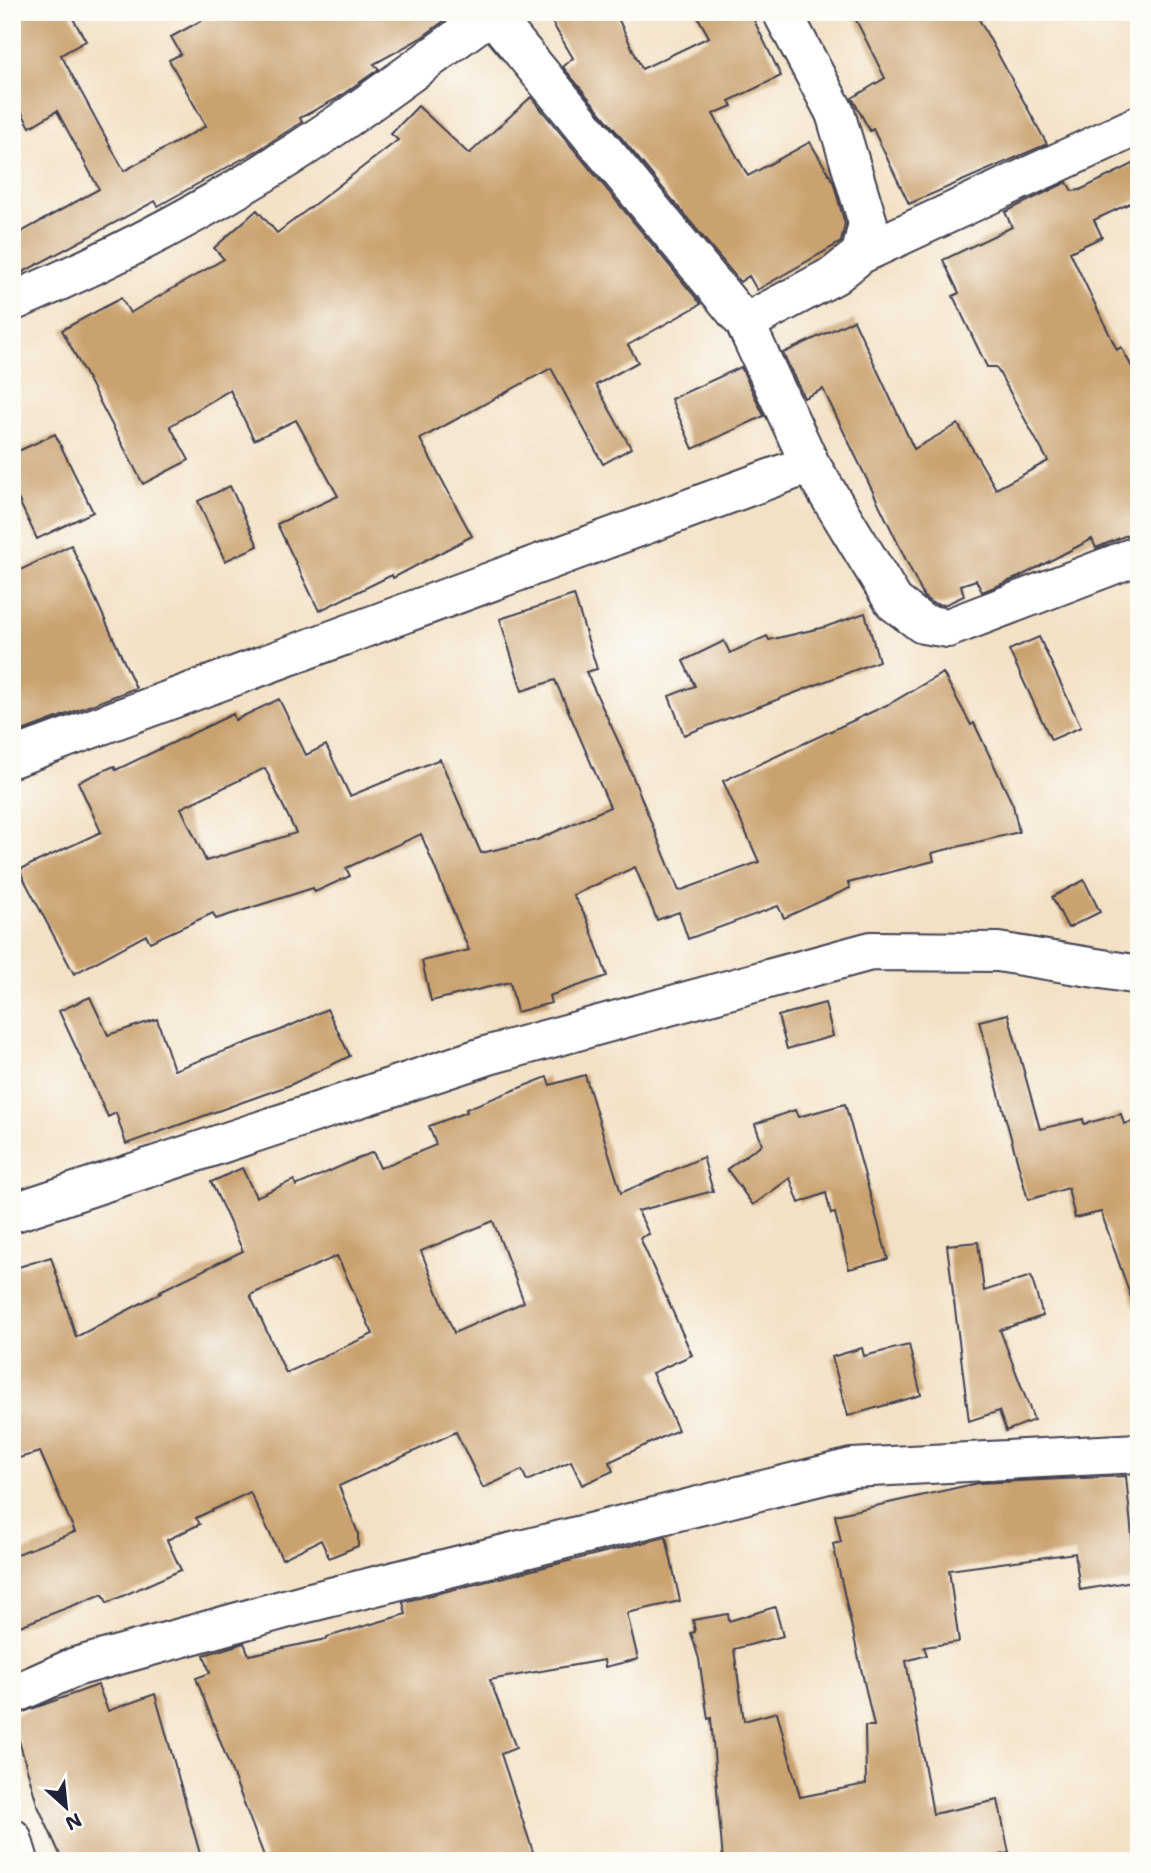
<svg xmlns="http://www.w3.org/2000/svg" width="1151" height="1873" viewBox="0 0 1151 1873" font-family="'Shantell Sans',sans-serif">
	<rect width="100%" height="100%" fill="#fdfcf7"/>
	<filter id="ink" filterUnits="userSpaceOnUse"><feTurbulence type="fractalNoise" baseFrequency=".0143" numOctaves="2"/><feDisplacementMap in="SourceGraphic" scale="14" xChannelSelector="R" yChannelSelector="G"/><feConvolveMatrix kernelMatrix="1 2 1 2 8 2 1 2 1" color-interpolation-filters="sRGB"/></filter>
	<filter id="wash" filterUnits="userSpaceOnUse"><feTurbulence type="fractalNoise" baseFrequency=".00686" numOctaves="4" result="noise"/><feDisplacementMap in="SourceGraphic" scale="28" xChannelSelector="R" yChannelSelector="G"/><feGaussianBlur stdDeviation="1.57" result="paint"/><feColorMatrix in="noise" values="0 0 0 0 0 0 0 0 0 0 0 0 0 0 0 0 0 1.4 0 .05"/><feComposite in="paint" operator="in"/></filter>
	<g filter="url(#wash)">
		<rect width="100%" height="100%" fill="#f3e1c6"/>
		<g id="blocks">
			<path fill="#caa270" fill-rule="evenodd" d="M 12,12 L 69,12 L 86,41 L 61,55 L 124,171 L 206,126 L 169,60 L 181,54 L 171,37 L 217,12 L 456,12 L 421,38 L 374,64 L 379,69 L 336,99 L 300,118 L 302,122 L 260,149 L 158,206 L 155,201 L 12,278 L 12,237 L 99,189 L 57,111 L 30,127 L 12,95 Z
				M 546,12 L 615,12 L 642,69 L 709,37 L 695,12 L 750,12 L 781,76 L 729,101 L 732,106 L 713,114 L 748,176 L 810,142 L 833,181 L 845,224 L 841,242 L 757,290 L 749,276 L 740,282 L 563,67 L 573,58 Z
				M 852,12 L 975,12 L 1047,144 L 909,204 L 873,129 L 870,131 L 852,98 L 885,78 Z
				M 531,97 L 701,304 L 628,345 L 638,362 L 596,385 L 631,448 L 603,464 L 551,368 L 420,439 L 472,536 L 393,578 L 392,575 L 319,611 L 277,524 L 338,496 L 296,420 L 254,440 L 230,390 L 170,426 L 189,460 L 143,484 L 62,330 L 121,298 L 130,313 L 224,259 L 214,248 L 257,210 L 277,233 L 398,140 L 391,134 L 418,106 L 469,154 Z
				M 1139,161 L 1139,199 L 1094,220 L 1102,237 L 1070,252 L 1117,350 L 1121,347 L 1139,380 L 1139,530 L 1096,548 L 1092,539 L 1019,577 L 982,592 L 976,580 L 961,585 L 964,596 L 944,605 L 932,603 L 924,597 L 823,389 L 804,398 L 783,353 L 854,320 L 914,449 L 958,424 L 996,489 L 1048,461 L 996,367 L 987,367 L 953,296 L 959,293 L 943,260 L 1012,227 L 1005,212 L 1067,182 L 1072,191 L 1080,190 Z
				M 741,367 L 764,416 L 693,449 L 671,399 Z
				M 55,434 L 93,512 L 37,539 L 12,486 L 12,454 Z
				M 230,486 L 258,546 L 225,561 L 198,501 Z
				M 71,545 L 136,688 L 12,735 L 12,574 Z
				M 574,595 L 597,669 L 586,672 L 620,745 L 679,891 L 759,862 L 723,781 L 889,704 L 943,673 L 971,725 L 974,723 L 1013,805 L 1019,832 L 932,853 L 934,861 L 848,883 L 850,888 L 784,918 L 778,906 L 688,939 L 679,912 L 657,920 L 635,867 L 573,895 L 587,919 L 607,976 L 549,996 L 551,1003 L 517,1012 L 510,982 L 431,1001 L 422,961 L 469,950 L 421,834 L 346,868 L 350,876 L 315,892 L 313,888 L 216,919 L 213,913 L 150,942 L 146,935 L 74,974 L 19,870 L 101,832 L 78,782 L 114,766 L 116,770 L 233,714 L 235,720 L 279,699 L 306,755 L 326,745 L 350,796 L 440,759 L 481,853 L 537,840 L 610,807 L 555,680 L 522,691 L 500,619 ZM 265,768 L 296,833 L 206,861 L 181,808 Z
				M 865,613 L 879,661 L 684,735 L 669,696 L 695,686 L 683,661 L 724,641 L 730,653 L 767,636 L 769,640 L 825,627 Z
				M 1039,637 L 1081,727 L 1051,740 L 1009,650 Z
				M 1084,880 L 1100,912 L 1068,928 L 1052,897 Z
				M 90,997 L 108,1035 L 157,1019 L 174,1070 L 281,1030 L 327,1009 L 350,1056 L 290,1085 L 126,1144 L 116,1113 L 108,1117 L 59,1011 Z
				M 825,1003 L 833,1036 L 787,1049 L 778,1016 Z
				M 1008,1014 L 1040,1129 L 1083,1119 L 1084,1124 L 1121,1114 L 1124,1124 L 1139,1120 L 1139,1305 L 1134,1306 L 1101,1212 L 1075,1218 L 1068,1188 L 1028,1200 L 979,1021 Z
				M 585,1075 L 621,1193 L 703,1157 L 713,1191 L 638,1211 L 649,1234 L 640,1238 L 692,1355 L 652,1373 L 678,1430 L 609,1462 L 613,1471 L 582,1485 L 571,1461 L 527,1481 L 522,1470 L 483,1488 L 456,1432 L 339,1486 L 358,1533 L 358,1546 L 329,1558 L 321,1540 L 282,1559 L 250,1492 L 196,1518 L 200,1524 L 167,1540 L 181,1570 L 107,1603 L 103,1594 L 12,1629 L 12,1556 L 75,1532 L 40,1452 L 12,1460 L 12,1269 L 51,1257 L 76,1337 L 161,1293 L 160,1291 L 243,1251 L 211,1182 L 242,1168 L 256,1197 L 294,1180 L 296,1186 L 373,1152 L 380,1168 L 436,1145 L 429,1126 L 467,1112 L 466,1109 L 547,1077 L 550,1085 ZM 493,1221 L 524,1302 L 454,1333 L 421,1251 ZM 337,1256 L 373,1334 L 286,1373 L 250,1295 Z
				M 845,1104 L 888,1259 L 849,1269 L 835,1213 L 831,1214 L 826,1193 L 799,1203 L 790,1178 L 753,1205 L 727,1169 L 762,1144 L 755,1124 L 795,1110 L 798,1117 Z
				M 978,1242 L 984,1291 L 1031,1276 L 1043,1316 L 1000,1330 L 1034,1420 L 1006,1431 L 999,1411 L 969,1421 L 947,1245 Z
				M 909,1345 L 921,1395 L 848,1416 L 832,1357 L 862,1348 L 864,1356 Z
				M 1126,1476 L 1133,1547 L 1139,1545 L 1139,1580 L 1080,1590 L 1075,1553 L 949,1570 L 959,1642 L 924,1647 L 927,1655 L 906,1661 L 933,1814 L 998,1800 L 1009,1853 L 974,1861 L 723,1861 L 711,1718 L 708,1719 L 699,1659 L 691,1633 L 695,1632 L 693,1620 L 728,1614 L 729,1621 L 775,1607 L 783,1636 L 734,1649 L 744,1721 L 777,1712 L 800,1797 L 866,1784 L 865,1726 L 874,1726 L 833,1544 L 841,1542 L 835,1515 L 978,1483 Z
				M 666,1537 L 680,1601 L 627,1613 L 638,1659 L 605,1667 L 604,1660 L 490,1680 L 516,1748 L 501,1754 L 536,1861 L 266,1861 L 196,1678 L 210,1673 L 204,1655 L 244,1643 L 249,1655 L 327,1639 L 327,1637 L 406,1614 L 403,1602 Z
				M 98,1685 L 108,1711 L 155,1694 L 202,1861 L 63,1861 L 37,1804 L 12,1716 Z"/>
		</g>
	</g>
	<g filter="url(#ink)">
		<use href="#blocks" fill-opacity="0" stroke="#413f50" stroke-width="2"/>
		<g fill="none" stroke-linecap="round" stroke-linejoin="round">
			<g stroke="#413f50" stroke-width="42">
				<path id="minor" d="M 490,12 L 745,323 L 810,464 L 894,602 L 923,624 L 948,628 L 1139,555
					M 861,254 L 1139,125
					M 12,302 C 127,253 237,194 340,123 C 391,88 441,50 491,14
					M 745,323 L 835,275 L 861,254 L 868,223 L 835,113 L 782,12
					M 12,758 L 810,464
					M 12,1213 L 489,1055 L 871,951 L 998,952 L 1139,975
					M 12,1695 L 75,1667 L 307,1603 L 852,1468 L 1139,1453
					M 12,1838 L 19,1861"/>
			</g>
			<use href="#minor" stroke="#fff" stroke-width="38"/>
		</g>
	</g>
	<rect width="1151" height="1873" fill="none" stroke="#fdfcf7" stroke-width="42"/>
	<g transform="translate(66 1807) rotate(153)" stroke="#fdfcf7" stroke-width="5" paint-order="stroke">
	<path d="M0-5L12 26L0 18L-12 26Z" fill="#22223b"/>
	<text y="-10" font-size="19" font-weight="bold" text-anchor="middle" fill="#22223b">N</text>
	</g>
</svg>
